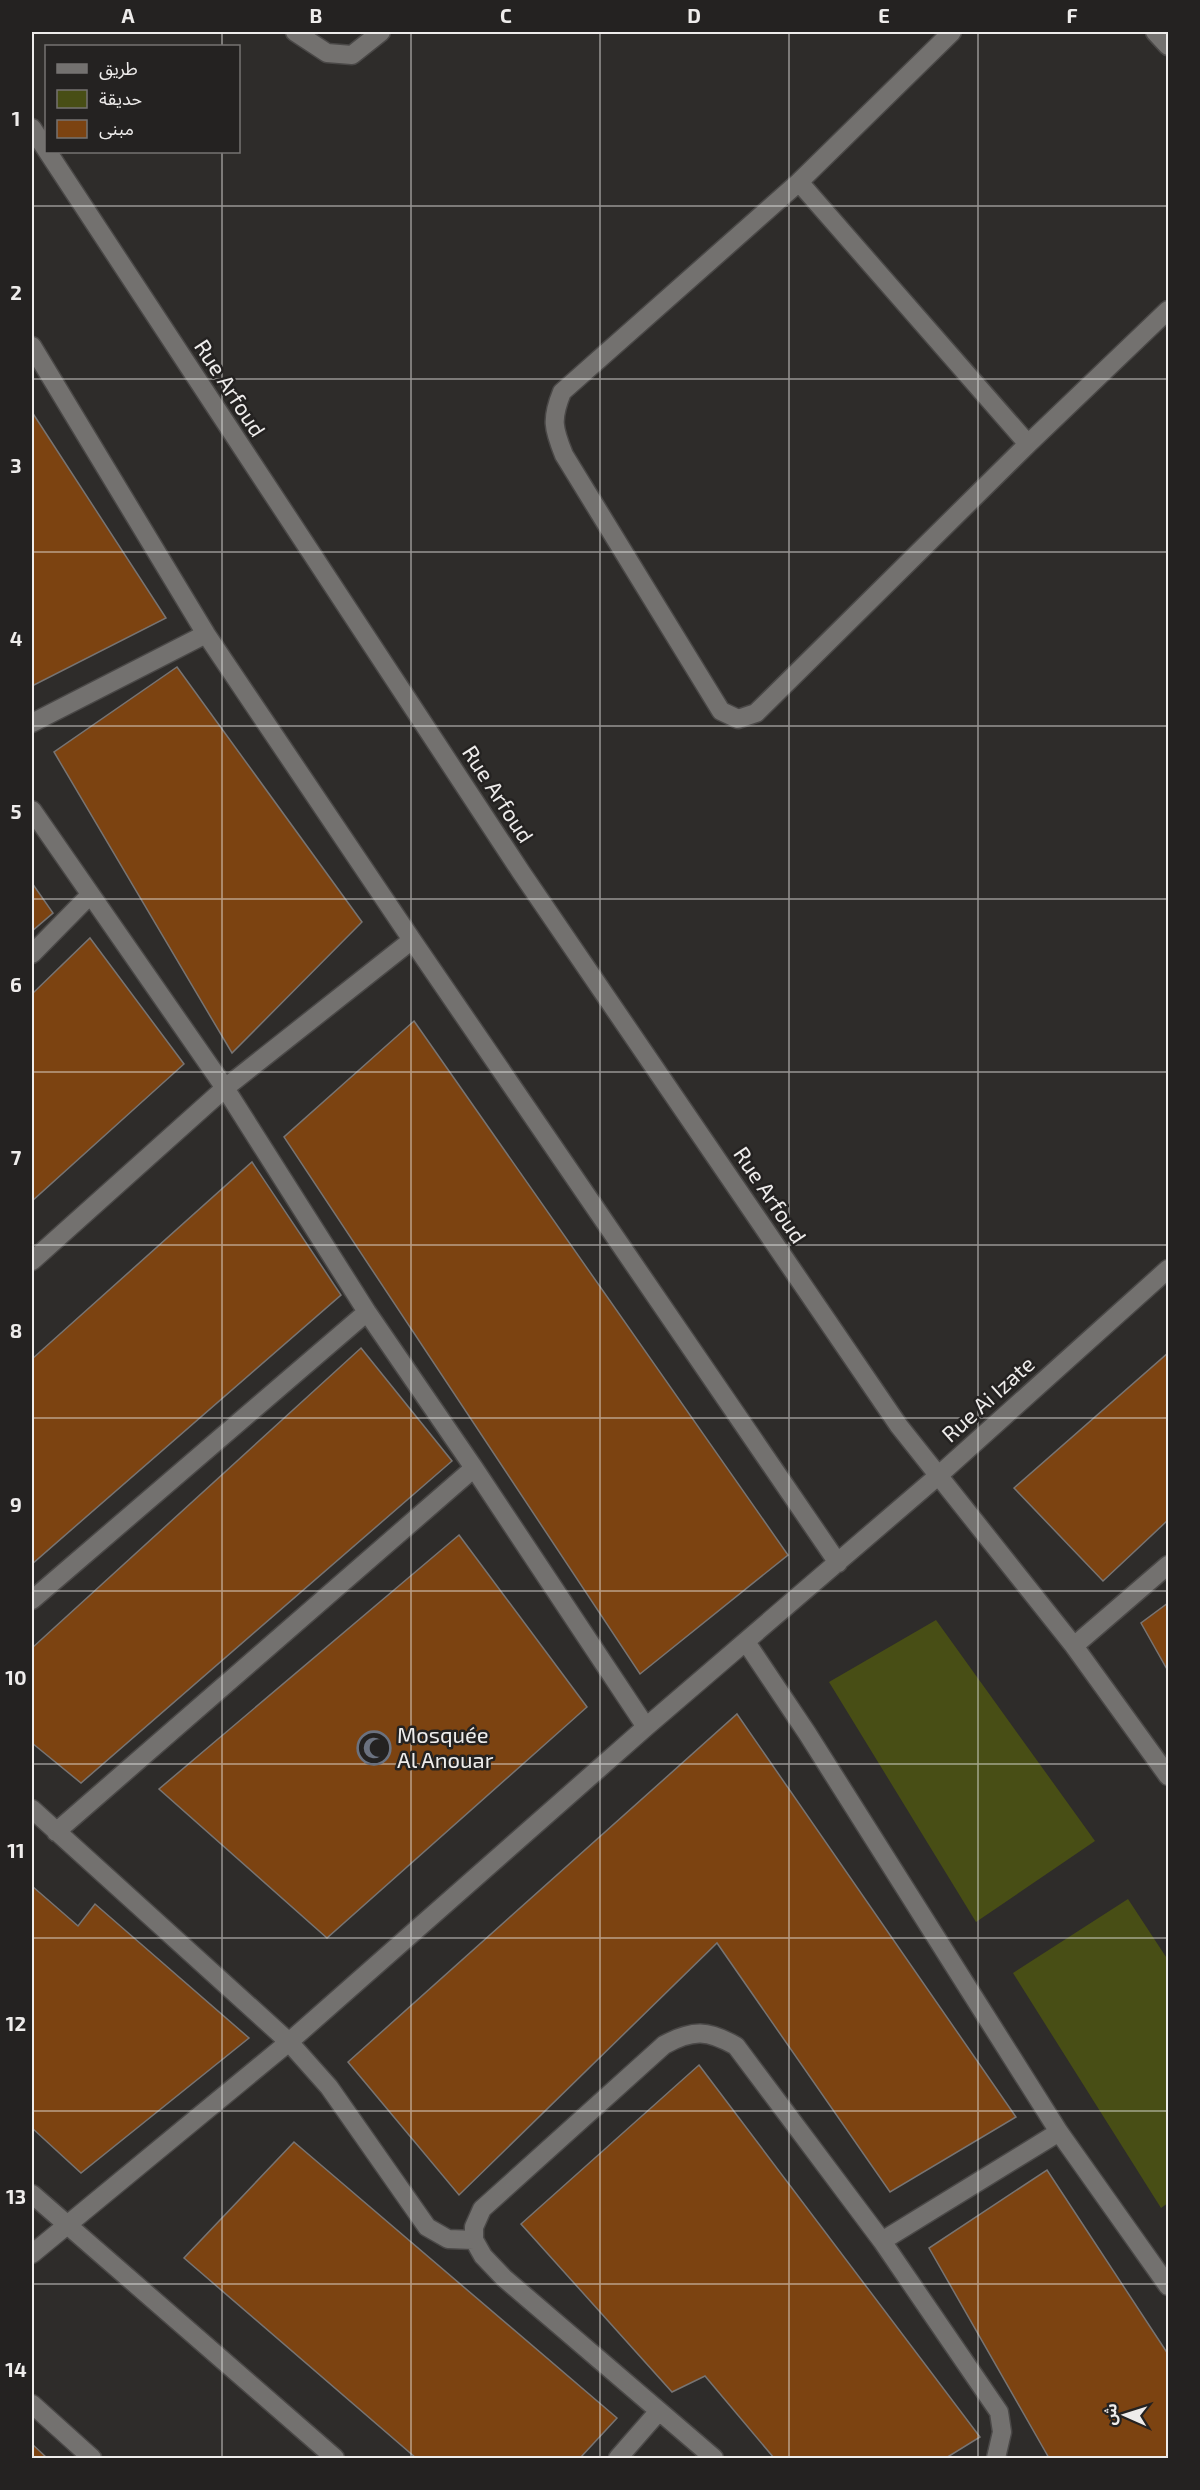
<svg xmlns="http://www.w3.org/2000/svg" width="1200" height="2490" viewBox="0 0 1200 2490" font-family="'Exo 2','Noto Sans Arabic',sans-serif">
	<rect width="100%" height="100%" fill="#2e2c2a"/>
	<path fill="#484e15" d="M 936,1620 L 1095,1841 L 976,1922 L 829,1682 Z
		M 1128,1899 L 1168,1960 L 1168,2203 L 1161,2208 L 1013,1973 Z"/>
	<path fill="#7c4311" stroke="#777473" stroke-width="1.5" d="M 32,412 L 166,618 L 32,686 Z
		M 177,667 L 362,922 L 232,1053 L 54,752 Z
		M 32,883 L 53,913 L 32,931 Z
		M 90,938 L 184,1064 L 32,1201 L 32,994 Z
		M 414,1021 L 788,1555 L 640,1674 L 284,1137 Z
		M 252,1162 L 341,1295 L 32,1564 L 32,1359 Z
		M 361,1348 L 452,1461 L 81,1783 L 32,1743 L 32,1648 Z
		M 1168,1353 L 1168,1520 L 1103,1581 L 1014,1488 Z
		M 459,1535 L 587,1707 L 327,1938 L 159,1789 Z
		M 1168,1603 L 1168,1671 L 1141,1623 Z
		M 737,1714 L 1016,2117 L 890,2192 L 717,1943 L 459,2195 L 348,2062 Z
		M 32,1886 L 78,1926 L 95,1904 L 249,2038 L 81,2173 L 32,2128 Z
		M 699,2065 L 980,2437 L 946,2458 L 774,2458 L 705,2376 L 672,2392 L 521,2224 Z
		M 294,2142 L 617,2418 L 580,2458 L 416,2458 L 184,2258 Z
		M 1047,2170 L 1168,2354 L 1168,2458 L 1049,2458 L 929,2248 Z
		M 32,2444 L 47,2458 L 32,2458 Z"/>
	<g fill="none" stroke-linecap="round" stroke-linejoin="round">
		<g stroke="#4a4847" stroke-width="21">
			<path id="minor" d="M 295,32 L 327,53 L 352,55 L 381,32
				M 952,32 L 799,182 L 562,392 C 551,419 553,428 564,455 L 721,711 L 738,719 L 756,713 L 1028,444 L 1168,310
				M 1155,32 L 1168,46
				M 32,128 L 521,872 L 899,1426 L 1074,1646 L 1168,1776
				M 799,182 L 1028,444
				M 32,346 L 206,634 L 412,940 L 838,1563
				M 32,723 L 206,634
				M 32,810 L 225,1088 L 367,1312 L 474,1468 L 646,1727
				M 32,954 L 90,895
				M 32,1261 L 225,1088 L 412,940
				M 32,1600 L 367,1312
				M 746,1642 L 807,1733 L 1059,2132 L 1168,2286
				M 1074,1646 L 1168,1565
				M 32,1809 L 289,2042 L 329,2087 L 427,2227 L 448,2239 L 474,2240
				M 56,1832 L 474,1468
				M 32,2194 L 335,2458
				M 882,2241 L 1059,2132
				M 32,2254 L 289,2042 L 646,1727 L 939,1475 L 1168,1269
				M 32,2404 L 92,2458
				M 618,2458 L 659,2411
				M 714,2458 L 504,2278 L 483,2256 L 474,2240 L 474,2227 L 482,2209 L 664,2045 C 693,2029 708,2030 736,2046 L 882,2241 L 999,2412 L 1002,2432 L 996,2458"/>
		</g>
		<use href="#minor" stroke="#73716f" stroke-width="18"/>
	</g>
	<path fill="none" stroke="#eeeceb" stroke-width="1.5" stroke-opacity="0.55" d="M 222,32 L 222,46M 411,32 L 411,2458M 600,32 L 600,2458M 789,32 L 789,2458M 978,32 L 978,2458M 222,152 L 222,2458M 32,206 L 1168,206M 32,379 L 1168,379M 32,552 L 1168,552M 32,726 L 1168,726M 32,899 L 1168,899M 32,1072 L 1168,1072M 32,1245 L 1168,1245M 32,1418 L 1168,1418M 32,1591 L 1168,1591M 32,1764 L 1168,1764M 32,1938 L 1168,1938M 32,2111 L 1168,2111M 32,2284 L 1168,2284"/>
	<defs>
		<g id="mosque-ring" transform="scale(1.725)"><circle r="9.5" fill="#242221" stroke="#6b7280" stroke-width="1.5"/><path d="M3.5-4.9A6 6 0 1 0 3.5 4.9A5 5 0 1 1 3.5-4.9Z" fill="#6b7280"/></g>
	</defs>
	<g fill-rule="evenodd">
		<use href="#mosque-ring" x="374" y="1748"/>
	</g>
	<g text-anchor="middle" stroke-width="5" stroke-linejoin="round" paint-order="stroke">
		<g font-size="22" fill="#eeeceb" stroke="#242221">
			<text transform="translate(230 388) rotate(57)" y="8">Rue Arfoud</text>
			<text transform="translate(498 794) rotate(57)" y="8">Rue Arfoud</text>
			<text transform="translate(770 1195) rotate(56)" y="8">Rue Arfoud</text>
			<text transform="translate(988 1399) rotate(-42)" y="8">Rue Ai Izate</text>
		</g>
		<g font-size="22" fill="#eeeceb" stroke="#242221" text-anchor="start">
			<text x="397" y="1743">Mosquée<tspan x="397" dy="25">Al Anouar</tspan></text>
		</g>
	</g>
	<rect width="1200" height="2490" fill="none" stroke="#242221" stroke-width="66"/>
	<rect x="45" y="45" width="195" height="108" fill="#242221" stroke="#757372" stroke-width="1.5"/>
	<rect x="57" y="64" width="30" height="9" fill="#73716f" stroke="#757372" stroke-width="1.5"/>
	<text x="99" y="75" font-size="18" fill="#eeeceb">طريق</text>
	<rect x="57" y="90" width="30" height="18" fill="#484e15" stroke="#757372" stroke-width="1.5"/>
	<text x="99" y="105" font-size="18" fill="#eeeceb">حديقة</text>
	<rect x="57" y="120" width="30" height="18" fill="#7c4311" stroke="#757372" stroke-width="1.5"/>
	<text x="99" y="135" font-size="18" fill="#eeeceb">مبنى</text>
	<g transform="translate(1125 2415) rotate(273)" stroke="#242221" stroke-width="4.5" paint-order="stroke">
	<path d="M0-4.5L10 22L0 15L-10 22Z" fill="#eeeceb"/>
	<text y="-9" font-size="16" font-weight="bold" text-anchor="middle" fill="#eeeceb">ش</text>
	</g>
	<rect x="33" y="33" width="1134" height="2424" fill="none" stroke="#eeeceb" stroke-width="2"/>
	<g font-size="20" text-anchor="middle" font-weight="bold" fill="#eeeceb">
		<text x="128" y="23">A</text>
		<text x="316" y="23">B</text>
		<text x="506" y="23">C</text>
		<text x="694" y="23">D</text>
		<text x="884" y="23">E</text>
		<text x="1072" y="23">F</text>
		<text x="16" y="126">1</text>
		<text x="16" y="300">2</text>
		<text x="16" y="473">3</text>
		<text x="16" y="646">4</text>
		<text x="16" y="819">5</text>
		<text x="16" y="992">6</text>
		<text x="16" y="1165">7</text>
		<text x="16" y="1338">8</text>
		<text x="16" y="1512">9</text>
		<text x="16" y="1685">10</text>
		<text x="16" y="1858">11</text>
		<text x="16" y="2031">12</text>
		<text x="16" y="2204">13</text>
		<text x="16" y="2377">14</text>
	</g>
</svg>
